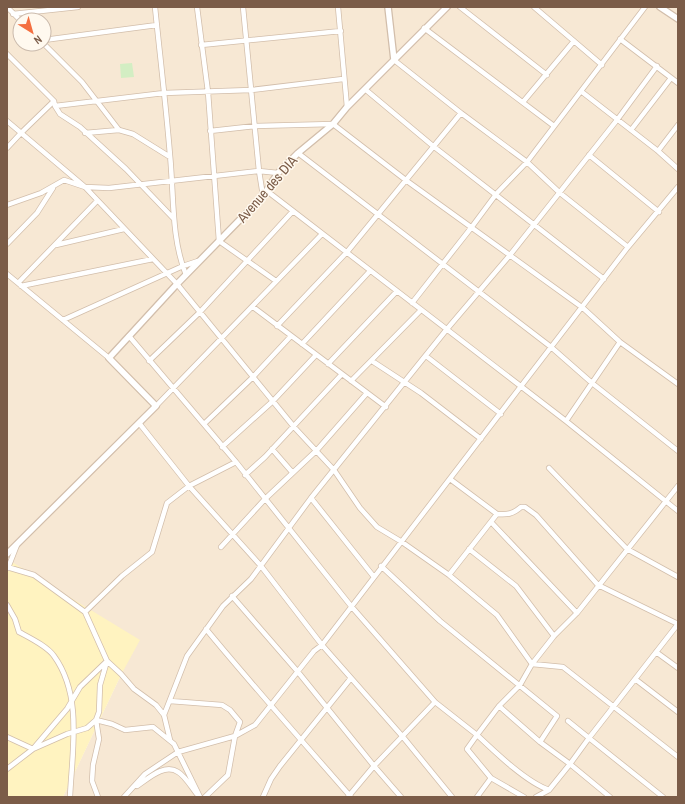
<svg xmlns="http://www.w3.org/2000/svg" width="685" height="804" viewBox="0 0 685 804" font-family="'Archivo Narrow',sans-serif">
	<rect width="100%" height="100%" fill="#fef6e7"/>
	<path fill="#f7e8d4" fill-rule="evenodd" d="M 7,7 L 678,7 L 678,797 L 63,797 L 121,675 L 16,565 L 7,559 ZM 20,20 L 44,20 L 44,44 L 20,44 Z"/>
	<path fill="#d3eec3" d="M 132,63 L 134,77 L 121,78 L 120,64 Z"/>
	<path fill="#fff3c0" d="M 7,559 L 140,640 L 121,675 L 63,797 L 7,797 Z"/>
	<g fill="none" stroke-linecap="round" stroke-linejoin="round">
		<g stroke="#d2beab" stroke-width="6">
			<path id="minor" d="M 7,7 L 20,20
				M 155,7 C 160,56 166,106 170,155 C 174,195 171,238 186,275
				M 197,7 L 208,92 L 219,241 L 276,281
				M 338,7 L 347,107
				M 460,7 L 547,75
				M 534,7 L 602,65
				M 13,14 L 78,7
				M 424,28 L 554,126
				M 620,39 L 678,83
				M 44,40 L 157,25
				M 44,44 L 82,82 L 119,130 L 133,134 L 170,157
				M 201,45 L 341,31
				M 7,54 L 54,101 L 55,106 L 164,93 L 251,90 L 343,79
				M 394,60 L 461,113 L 527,162 L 560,193 L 628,247
				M 366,90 L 433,146 L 604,279
				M 582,92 L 658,151 L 678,169
				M 523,102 L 574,41
				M 55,106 L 60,114 L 80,127 L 126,169 L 174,219
				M 7,121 L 85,187 L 177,284 L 294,427 L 334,470 L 360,508 L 377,527 L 402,542 L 449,575 L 497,615 L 532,664 L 563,667 L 678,757
				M 631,130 L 671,78
				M 210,131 L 255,126 L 333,124 L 407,181 L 583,308 L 620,342 L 678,384
				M 85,133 L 119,130
				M 7,148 L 21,133 L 54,101
				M 658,151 L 678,125
				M 298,153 L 551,347 L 592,383 L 678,451
				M 589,155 L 659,212
				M 267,191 L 566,421 L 678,511
				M 263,196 L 259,171 L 278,173
				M 7,205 L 41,193 L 64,180 L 85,187 L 109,188 L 259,171 L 243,7
				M 7,244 L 37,213 L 53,188
				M 56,245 L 124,229
				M 7,274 L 109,358
				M 18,283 L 97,201
				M 21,286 L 153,259
				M 412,303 L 471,228 L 497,193 L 527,162 L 645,7
				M 253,307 L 386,407
				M 63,320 L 183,266 L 198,261
				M 277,326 L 347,252 L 461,113
				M 129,336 L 236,462 L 351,606 L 435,702
				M 302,344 L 370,271
				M 426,356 L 501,414
				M 149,361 L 200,312 L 293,211
				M 372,361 L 421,393 L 481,439
				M 328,364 L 397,291
				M 351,381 L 421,310
				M 156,406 L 322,234
				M 566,421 L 620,342
				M 139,423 L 189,486 L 261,566 L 322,645 L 403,737 L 452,797
				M 204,424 L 253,377 L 291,336
				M 222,447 L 273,401 L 316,355
				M 272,449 L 292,472
				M 549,468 L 627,549 L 678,577
				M 245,475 L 265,457 L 342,374
				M 311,498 L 374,577
				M 497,514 C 507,515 513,514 521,507 L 525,507 L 536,515 L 598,585 L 678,624
				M 491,522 L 577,613
				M 221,547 L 265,499 L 317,450 L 367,393
				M 469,549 L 516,586 L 554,636
				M 381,566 L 440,621 L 557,716 L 540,742 L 570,764 L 549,790 C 526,782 495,752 477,735 L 467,749 L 491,778 L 477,797
				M 7,567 L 34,575 L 85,612 L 107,661 L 121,674 L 134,689 L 156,705 L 164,715 L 170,740
				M 8,568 L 17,545
				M 449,575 L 497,514 L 450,479
				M 232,596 L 298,672 L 374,766 L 401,797
				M 7,605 L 15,619 L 19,632 C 30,638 47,646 54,656 C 83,696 72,751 70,797
				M 85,612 L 122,576 L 152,552 L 167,503 L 189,486 L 236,462
				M 206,629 C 253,686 302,741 351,797
				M 656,652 L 678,668
				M 635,679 L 678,712
				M 170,701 L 222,705 L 230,710 L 240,722 L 235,736 L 255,725 L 314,651 L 322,645 L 628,247 L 678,187
				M 499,706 L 540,742
				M 164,715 L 187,656 L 223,606 L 251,579 L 311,498 L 447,329 L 510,255 L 617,120 L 657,66
				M 568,721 L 589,738 L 570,764 L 610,797
				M 7,737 L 33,749 L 67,734 L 87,728 L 96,720 L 112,724 L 125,730 L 153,727 L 174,744 L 200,797
				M 7,769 L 33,749 L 67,709 L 80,687 L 107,661 L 100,685 L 99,712 L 96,720 L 99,739 L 93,765 L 92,781 L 98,797
				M 491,778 L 524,797
				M 137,786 C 148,779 164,763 178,772 C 185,776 192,788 197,794
				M 124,797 L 145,774 L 178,752 L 235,736 L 228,775 L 205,797
				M 263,797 L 271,779 L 280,766 L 351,678
				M 348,797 L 374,766 L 435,702 L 477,735 L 499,706 L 520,685 L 532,664 L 554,636 L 577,613 L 678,486
				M 536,797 L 549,790
				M 663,797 L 589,738 L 678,624"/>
		</g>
		<g stroke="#d2beab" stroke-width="8">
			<path id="tertiary" d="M 388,7 L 394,60
				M 660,7 L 678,19
				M 7,554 L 156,406 L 109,358 L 177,284 L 263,196 L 278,173 L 298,153 L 333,124 L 347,107 L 447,7"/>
		</g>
		<use href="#minor" stroke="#fff" stroke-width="4.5"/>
		<use href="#tertiary" stroke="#fff" stroke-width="5.5"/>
	</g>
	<g text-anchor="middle" stroke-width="3" stroke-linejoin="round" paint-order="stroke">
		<g font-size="14" fill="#7b5c48" stroke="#fff9ef">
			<text transform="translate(267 189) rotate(-49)" y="5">Avenue des DIA</text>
		</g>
	</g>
	<rect width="685" height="804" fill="none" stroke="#7b5c48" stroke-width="16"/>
	<g transform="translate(32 32) rotate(143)"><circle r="19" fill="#fff9ef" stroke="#cabaac"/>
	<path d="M0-3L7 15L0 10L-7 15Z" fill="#f46f40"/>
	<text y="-6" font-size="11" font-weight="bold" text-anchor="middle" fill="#7b5c48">N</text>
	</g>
</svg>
